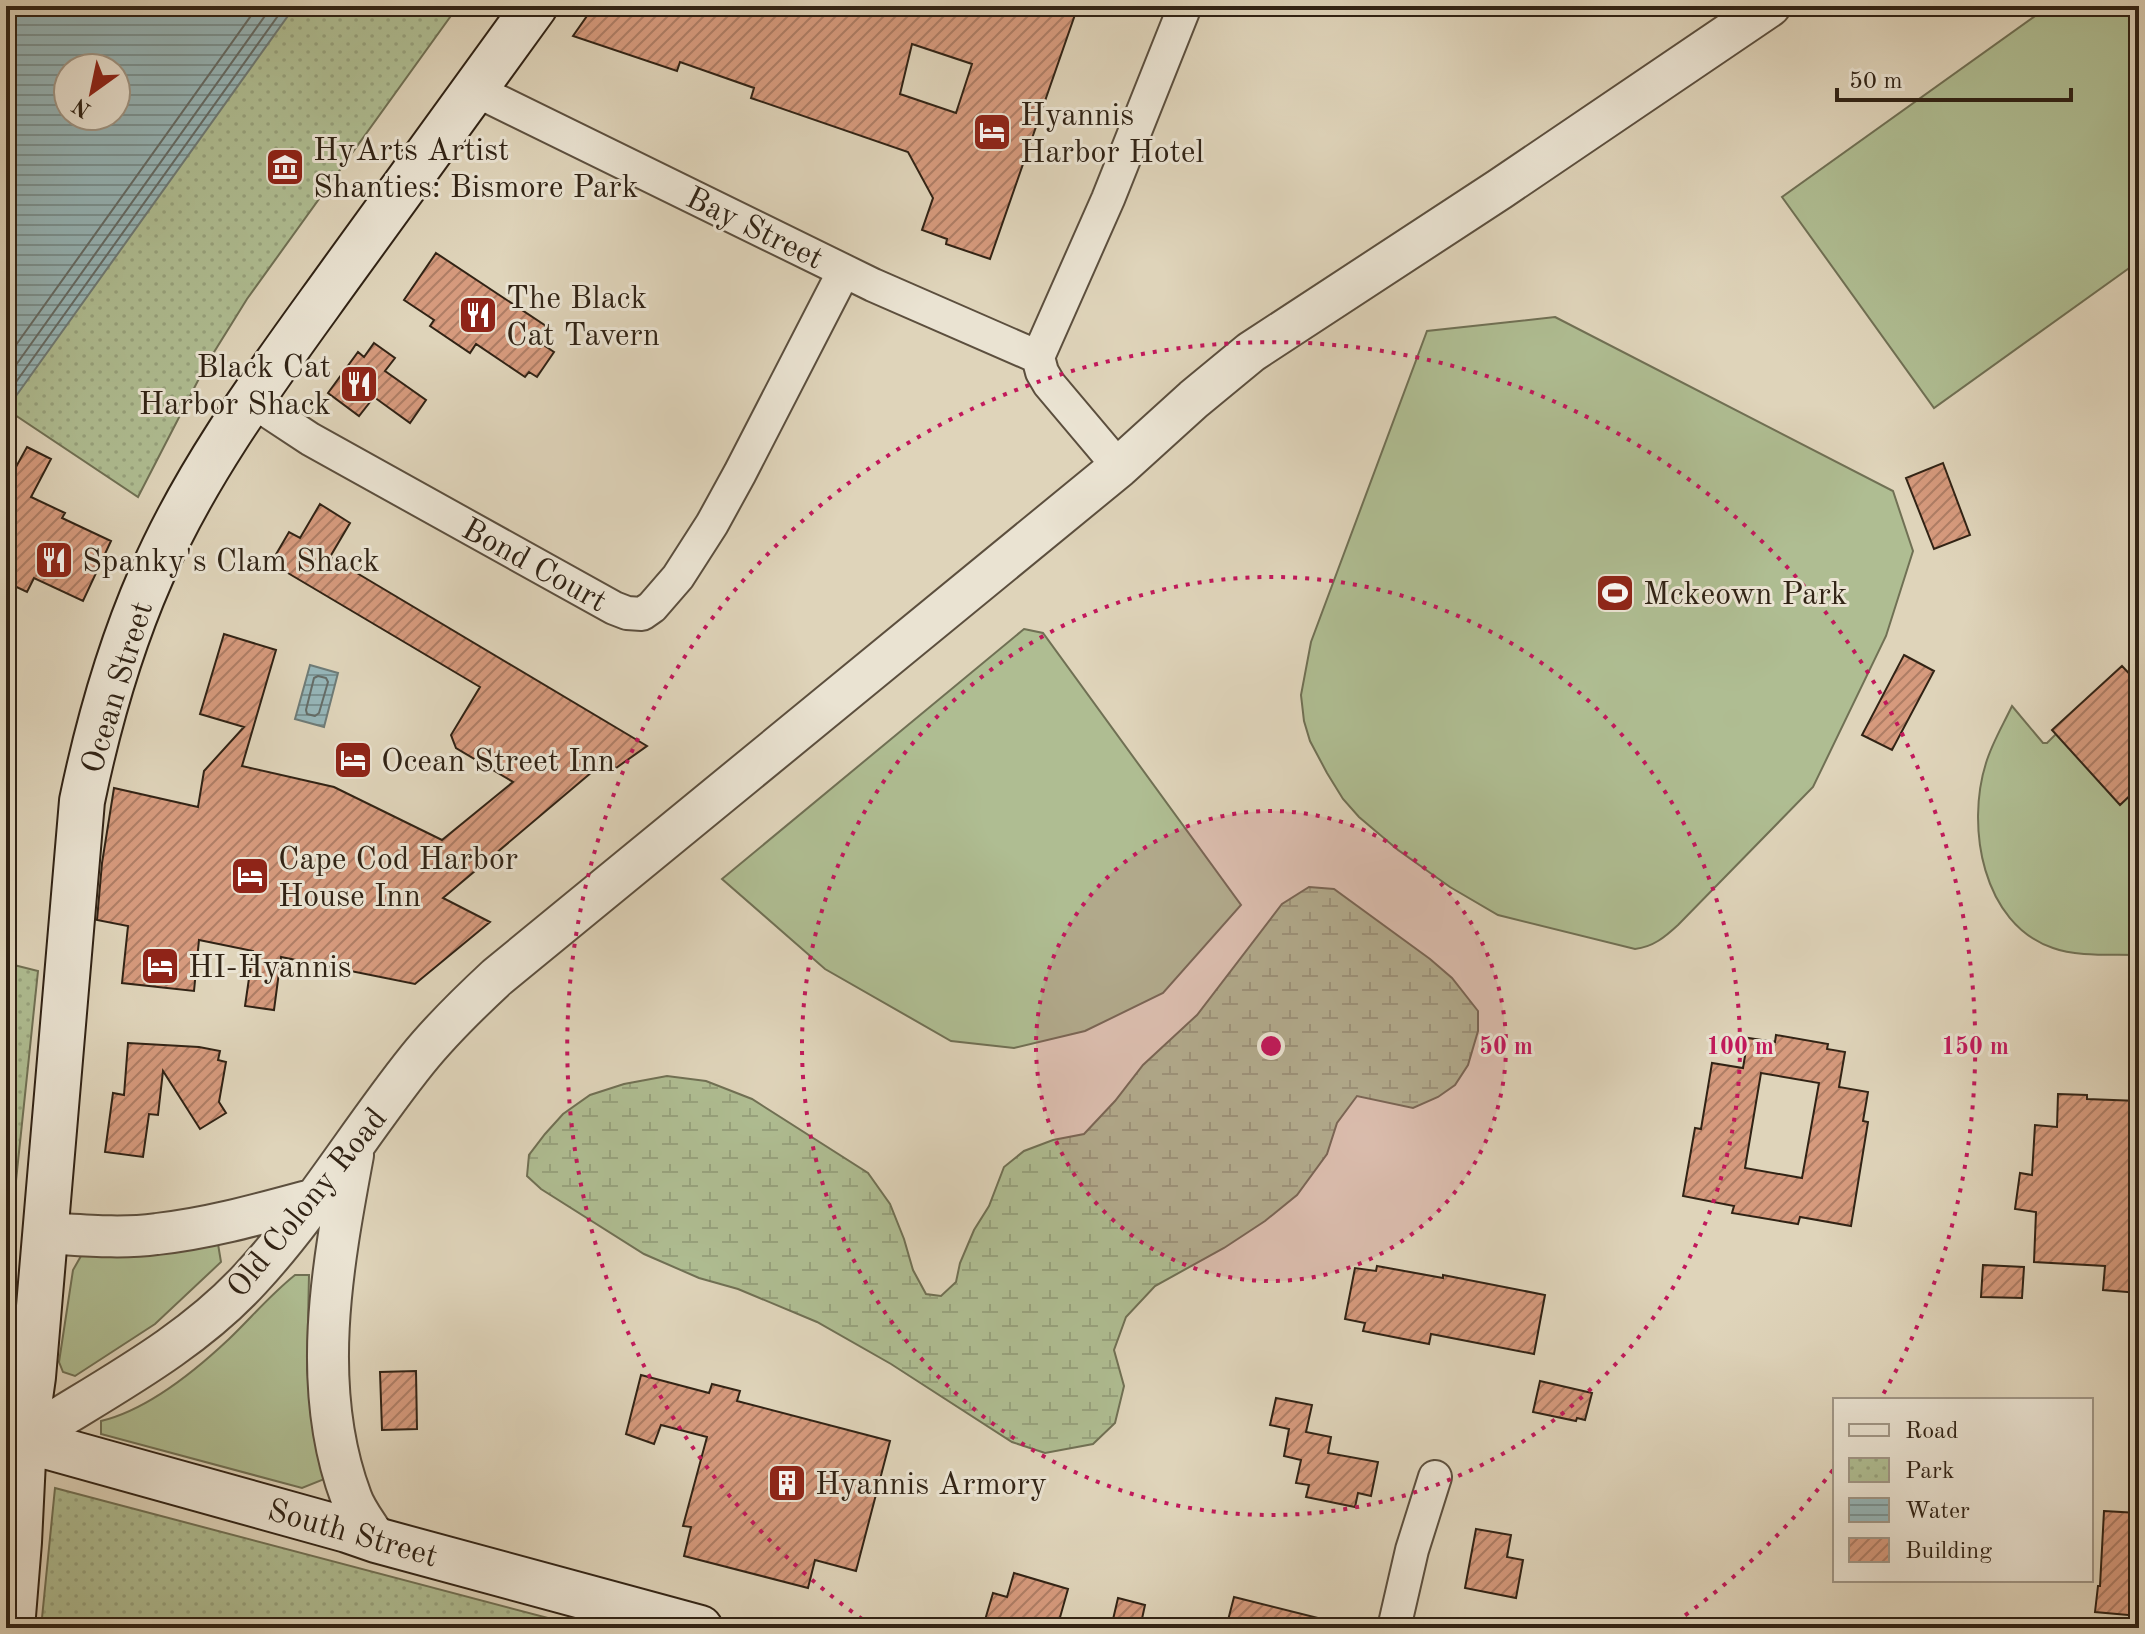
<svg xmlns="http://www.w3.org/2000/svg" width="2145" height="1634" viewBox="0 0 2145 1634" font-family="'Old Standard TT',serif">
	<defs>
		<pattern id="wetland-marsh" width="20" height="14" patternUnits="userSpaceOnUse" patternTransform="scale(2)"><rect width="20" height="14" fill="#afbd92"/><path d="M1 5h8M5 5V1M11 12h8M15 12V8" fill="none" stroke="#97a27d"/></pattern>
		<pattern id="park-dots" width="8" height="8" patternUnits="userSpaceOnUse" patternTransform="scale(2)"><rect width="8" height="8" fill="#afbd92"/><path d="M2 2h.1M6 6h.1" fill="none" stroke="#97a27d" stroke-width="1.8" stroke-linecap="round"/></pattern>
		<pattern id="water-rules" width="6" height="5" patternUnits="userSpaceOnUse" patternTransform="scale(2)"><rect width="6" height="5" fill="#96b6b9"/><path d="M0 2.5h6" fill="none" stroke="#7b9495"/></pattern>
		<pattern id="building-hatch" width="6" height="6" patternUnits="userSpaceOnUse" patternTransform="scale(2)"><rect width="6" height="6" fill="#d69a7d"/><path d="M-1 1l2-2M0 6l6-6M5 7l2-2" fill="none" stroke="#ae7d65"/></pattern>
	</defs>
	<rect width="100%" height="100%" fill="#dfd4ba"/>
	<filter id="stains"><feTurbulence type="fractalNoise" baseFrequency=".0025" numOctaves="4"/><feColorMatrix values="0 0 0 0 .2 0 0 0 0 .09 0 0 0 0 .02 0 0 0 .5 -.17"/></filter>
	<radialGradient id="worn" r=".72"><stop offset=".6" stop-color="#630" stop-opacity="0"/><stop offset="1" stop-color="#630" stop-opacity=".3"/></radialGradient>
	<path fill="#afbd92" stroke="#707054" stroke-width="2" d="M 2049,6 L 2139,6 L 2139,261 L 1934,408 L 1782,197 Z
		M 1555,317 L 1893,491 L 1913,551 L 1886,636 L 1813,787 L 1678,925 C 1665,937 1653,947 1635,949 L 1498,915 L 1450,887 L 1398,850 L 1359,817 L 1343,799 L 1327,773 L 1310,741 L 1304,721 L 1301,695 L 1311,642 L 1427,331 Z
		M 1024,629 L 1043,633 L 1241,905 L 1163,993 L 1085,1031 L 1014,1048 L 951,1041 L 825,969 L 722,879 Z
		M 2012,706 L 2043,743 L 2047,743 L 2056,734 L 2139,800 L 2139,955 C 2113,954 2077,957 2053,948 C 1982,924 1966,826 1986,763 C 1992,743 2003,725 2012,706 Z
		M 218,1244 L 221,1262 L 155,1324 L 75,1376 L 63,1372 L 59,1362 L 73,1270 L 81,1256 Z
		M 295,1275 L 309,1275 L 307,1370 L 320,1456 L 327,1478 L 302,1488 L 101,1434 L 101,1421 C 147,1410 194,1372 229,1339 C 251,1318 270,1295 295,1275 Z"/>
	<path fill="url(#wetland-marsh)" stroke="#707054" stroke-width="2" d="M 1309,887 L 1334,889 L 1430,959 L 1452,978 L 1478,1011 L 1478,1031 L 1468,1065 L 1455,1085 L 1438,1097 L 1413,1108 L 1357,1096 L 1337,1123 L 1327,1154 L 1297,1195 L 1265,1221 L 1224,1248 L 1155,1286 L 1126,1317 L 1114,1350 L 1124,1386 L 1115,1423 L 1093,1444 L 1045,1453 L 1012,1442 L 891,1364 L 817,1322 L 738,1289 L 699,1278 L 644,1254 L 541,1189 L 527,1176 L 529,1155 L 545,1134 L 563,1114 L 590,1095 L 624,1084 L 667,1076 L 706,1081 L 752,1099 L 868,1173 L 890,1204 L 904,1239 L 913,1270 L 926,1294 L 941,1296 L 956,1282 L 960,1263 L 974,1230 L 989,1206 L 1004,1167 L 1024,1151 L 1053,1140 L 1084,1134 L 1115,1101 L 1143,1065 L 1197,1015 L 1282,904 Z"/>
	<path fill="url(#park-dots)" stroke="#707054" stroke-width="2" d="M 291,6 L 458,6 L 247,299 L 206,365 L 138,497 L 6,409 Z
		M 6,963 L 38,971 L 6,1276 Z
		M 55,1488 L 586,1628 L 41,1628 Z"/>
	<path fill="url(#water-rules)" stroke="#6e7b77" stroke-width="2" fill-rule="evenodd" d="M 6,6 L 295,6 L 6,410 ZM 68,68 L 116,68 L 116,116 L 68,116 Z
		M 310,665 L 338,673 L 324,727 L 295,719 Z"/>
	<g fill="none" stroke-linecap="round" stroke-linejoin="round">
		<path stroke="#646c67" stroke-width="2" d="M 6,359 L 258,6
			M 6,379 L 272,6
			M 6,396 L 285,6
			M 318,676 L 326,678 L 328,682 L 319,713 L 315,716 L 307,714 L 306,710 L 314,678 Z"/>
	</g>
	<path fill="url(#building-hatch)" stroke="#312315" stroke-width="2" fill-rule="evenodd" d="M 594,6 L 1078,6 L 990,259 L 946,244 L 947,239 L 922,230 L 933,198 L 908,152 L 751,98 L 754,88 L 680,62 L 677,71 L 573,36 ZM 912,44 L 972,64 L 956,113 L 900,94 Z
		M 436,253 L 546,326 L 536,340 L 554,352 L 537,377 L 529,372 L 525,377 L 476,344 L 470,353 L 430,326 L 434,320 L 404,300 Z
		M 374,343 L 395,358 L 385,371 L 426,400 L 410,423 L 374,397 L 359,416 L 328,393 L 358,352 L 364,357 Z
		M 27,447 L 51,459 L 31,497 L 65,513 L 62,518 L 111,541 L 83,601 L 34,578 L 27,592 L 6,582 L 6,485 Z
		M 1943,463 L 1970,535 L 1934,549 L 1906,478 Z
		M 320,504 L 350,523 L 330,557 L 647,746 L 616,768 L 605,761 L 443,898 L 490,922 L 415,984 L 281,957 L 274,1010 L 245,1006 L 253,951 L 199,940 L 194,991 L 122,983 L 128,926 L 97,920 L 102,863 L 114,788 L 198,807 L 204,771 L 244,727 L 200,714 L 224,634 L 276,650 L 242,766 L 334,787 L 442,840 L 513,782 L 456,748 L 451,735 L 480,687 L 271,563 L 289,532 L 300,538 Z
		M 1904,655 L 1934,671 L 1892,750 L 1862,735 Z
		M 2122,666 L 2139,684 L 2139,787 L 2120,805 L 2052,730 Z
		M 1776,1035 L 1828,1044 L 1827,1049 L 1845,1052 L 1839,1087 L 1868,1092 L 1863,1121 L 1868,1122 L 1851,1226 L 1800,1217 L 1798,1224 L 1732,1213 L 1734,1206 L 1683,1196 L 1695,1128 L 1701,1129 L 1712,1063 L 1743,1068 L 1748,1038 L 1775,1042 ZM 1761,1073 L 1819,1083 L 1802,1178 L 1745,1168 Z
		M 128,1043 L 199,1047 L 220,1051 L 218,1060 L 226,1062 L 219,1102 L 226,1113 L 200,1129 L 163,1071 L 158,1115 L 149,1114 L 143,1157 L 105,1152 L 113,1093 L 124,1095 Z
		M 2058,1094 L 2087,1095 L 2087,1099 L 2139,1101 L 2139,1293 L 2103,1290 L 2105,1266 L 2034,1262 L 2036,1212 L 2015,1209 L 2020,1173 L 2032,1175 L 2035,1125 L 2057,1127 Z
		M 1983,1265 L 2024,1267 L 2022,1298 L 1981,1297 Z
		M 1377,1266 L 1443,1278 L 1443,1275 L 1545,1295 L 1534,1354 L 1431,1334 L 1429,1344 L 1363,1331 L 1365,1323 L 1345,1319 L 1355,1268 L 1376,1271 Z
		M 416,1371 L 417,1429 L 382,1430 L 380,1372 Z
		M 641,1375 L 709,1393 L 712,1384 L 740,1391 L 737,1401 L 890,1441 L 856,1571 L 815,1560 L 808,1588 L 684,1556 L 691,1527 L 683,1526 L 707,1437 L 661,1425 L 654,1444 L 626,1434 Z
		M 1540,1381 L 1592,1393 L 1585,1420 L 1577,1418 L 1576,1421 L 1533,1412 Z
		M 1276,1398 L 1312,1405 L 1306,1432 L 1331,1437 L 1328,1453 L 1378,1462 L 1371,1496 L 1358,1493 L 1355,1507 L 1306,1497 L 1309,1485 L 1296,1483 L 1301,1460 L 1284,1456 L 1289,1429 L 1270,1425 Z
		M 2104,1511 L 2138,1513 L 2135,1564 L 2139,1565 L 2139,1616 L 2095,1612 L 2098,1586 L 2100,1586 Z
		M 1476,1529 L 1511,1535 L 1507,1557 L 1523,1560 L 1516,1598 L 1465,1588 Z
		M 1014,1573 L 1068,1589 L 1057,1628 L 1012,1628 L 985,1620 L 993,1593 L 1007,1597 Z
		M 1234,1597 L 1322,1619 L 1321,1628 L 1226,1628 Z
		M 1118,1598 L 1145,1605 L 1140,1628 L 1111,1628 Z"/>
	<g fill="none" stroke-linecap="round" stroke-linejoin="round">
		<g stroke="#5c4f3e" stroke-width="36">
			<path id="minor" d="M 475,90 L 873,285 L 1038,357 L 1042,372 L 1049,384 L 1119,467
				M 1038,357 L 1108,199 L 1185,6
				M 251,400 L 310,439 L 614,608 L 627,613 L 642,614 L 652,607 L 678,577 L 712,524 L 740,473 L 844,271
				M 1394,1628 L 1412,1550 L 1435,1477"/>
		</g>
		<g stroke="#5c4f3e" stroke-width="44">
			<path id="tertiary" d="M 353,1155 C 332,1268 310,1387 351,1497 C 356,1512 368,1526 376,1540
				M 45,1233 C 82,1235 120,1239 157,1234 C 211,1228 263,1213 315,1199
				M 24,1440 C 102,1390 188,1347 251,1278 C 313,1211 360,1131 417,1060 C 441,1030 469,1003 497,977 L 1119,467 L 1194,399 L 1251,352 L 1500,189 L 1770,6"/>
		</g>
		<g stroke="#312315" stroke-width="48">
			<path id="secondary" d="M 6,1435 L 347,1530 L 376,1540 L 700,1628
				M 12,1628 L 19,1542 L 24,1440 L 33,1377 L 82,801 C 98,724 119,649 151,576 C 198,467 271,371 340,275 C 405,186 470,96 535,6"/>
		</g>
		<use href="#minor" stroke="#eae3d2" stroke-width="32"/>
		<use href="#tertiary" stroke="#eae3d2" stroke-width="40"/>
		<use href="#secondary" stroke="#eae3d2" stroke-width="44"/>
	</g>
	<circle cx="1271" cy="1046" r="235" fill="#c2185b" fill-opacity=".12"/>
	<g fill="none" stroke="#c2185b" stroke-width="4" stroke-dasharray="4 8">
		<circle cx="1271" cy="1046" r="235"/>
		<circle cx="1271" cy="1046" r="469"/>
		<path d="M1833 1470A704 704 0 0 1 1670 1626M872 1626A704 704 0 1 1 1881 1398"/>
	</g>
	<defs>
		<g id="hotel-square" transform="scale(2)"><rect x="-9" y="-9" width="18" height="18" rx="4" fill="#8f2418" stroke="#eae3d2"/><path d="M-6-4.5h1.5V1H6V5H4.5V3h-9V5H-6ZM-4 0a1.8 1.8 0 1 1 3.6 0ZM.5 0V-2.5h3Q6-2.5 6 0Z" fill="#fff"/></g>
		<g id="museum-square" transform="scale(2)"><rect x="-9" y="-9" width="18" height="18" rx="4" fill="#8f2418" stroke="#eae3d2"/><path d="M0-6L6-3V-2H-6V-3ZM-5-1h2V3h-2ZM-1-1h2V3h-2ZM3-1h2V3H3ZM-6 4H6V6H-6Z" fill="#fff"/></g>
		<g id="restaurant-square" transform="scale(2)"><rect x="-9" y="-9" width="18" height="18" rx="4" fill="#8f2418" stroke="#eae3d2"/><path d="M-5-6h1v4h1v-4h1v4h1v-4h1v5L-1.5 .5V6h-2V.5L-5-1ZM5-6V6H3V1.5H1.5Q1.5-4 5-6Z" fill="#fff"/></g>
		<g id="stadium-square" transform="scale(2)"><rect x="-9" y="-9" width="18" height="18" rx="4" fill="#8f2418" stroke="#eae3d2"/><path d="M0-5a6.5 5 0 1 0 0 10a6.5 5 0 1 0 0-10ZM-3.5-1.8h7v3.6h-7Z" fill="#fff"/></g>
		<g id="building-square" transform="scale(2)"><rect x="-9" y="-9" width="18" height="18" rx="4" fill="#8f2418" stroke="#eae3d2"/><path d="M-4-6H4V6H1V3H-1V6H-4ZM-2.5-4.3h1.7v1.8h-1.7ZM.8-4.3h1.7v1.8H.8ZM-2.5-1h1.7V.8h-1.7ZM.8-1h1.7V.8H.8Z" fill="#fff"/></g>
	</defs>
	<g fill-rule="evenodd">
		<use href="#hotel-square" x="992" y="132"/>
		<use href="#museum-square" x="285" y="167"/>
		<use href="#restaurant-square" x="478" y="315"/>
		<use href="#restaurant-square" x="359" y="384"/>
		<use href="#restaurant-square" x="54" y="560"/>
		<use href="#stadium-square" x="1615" y="593"/>
		<use href="#hotel-square" x="353" y="760"/>
		<use href="#hotel-square" x="250" y="876"/>
		<use href="#hotel-square" x="160" y="966"/>
		<use href="#building-square" x="787" y="1483"/>
	</g>
	<g text-anchor="middle" stroke-width="6" stroke-linejoin="round" paint-order="stroke">
		<g font-size="32" fill="#312315" stroke="#eae3d2" text-anchor="start">
			<text x="1020" y="125">Hyannis<tspan x="1020" dy="37">Harbor Hotel</tspan></text>
			<text x="313" y="160">HyArts Artist<tspan x="313" dy="37">Shanties: Bismore Park</tspan></text>
			<text x="506" y="308">The Black<tspan x="506" dy="37">Cat Tavern</tspan></text>
			<text x="331" y="377" text-anchor="end">Black Cat<tspan x="331" dy="37">Harbor Shack</tspan></text>
			<text x="82" y="571">Spanky's Clam Shack</text>
			<text x="1643" y="604">Mckeown Park</text>
			<text x="381" y="771">Ocean Street Inn</text>
			<text x="278" y="869">Cape Cod Harbor<tspan x="278" dy="37">House Inn</tspan></text>
			<text x="188" y="977">HI-Hyannis</text>
			<text x="815" y="1494">Hyannis Armory</text>
		</g>
		<g font-size="32" fill="#312315" stroke="#eae3d2">
			<text transform="translate(755 227) rotate(26)" y="11">Bay Street</text>
			<text transform="translate(535 564) rotate(29)" y="11">Bond Court</text>
			<text transform="translate(116 687) rotate(-73)" y="11">Ocean Street</text>
			<text transform="translate(306 1202) rotate(-51)" y="11">Old Colony Road</text>
			<text transform="translate(353 1532) rotate(16)" y="11">South Street</text>
		</g>
	</g>
	<circle cx="1271" cy="1046" r="12" fill="#c2185b" stroke="#eae3d2" stroke-width="4"/>
	<g font-size="24" text-anchor="middle" font-weight="bold" fill="#c2185b" stroke="#eae3d2" stroke-width="6" stroke-linejoin="round" paint-order="stroke">
		<text x="1506" y="1054">50 m</text>
		<text x="1740" y="1054">100 m</text>
		<text x="1975" y="1054">150 m</text>
	</g>
	<rect width="2145" height="1634" fill="none" stroke="#dfd4ba" stroke-width="32"/>
	<rect x="8" y="8" width="2129" height="1618" fill="none" stroke="#312315" stroke-width="4"/>
	<rect x="16" y="16" width="2113" height="1602" fill="none" stroke="#312315" stroke-width="2"/>
	<rect x="1833" y="1398" width="260" height="184" fill="#eae3d2" stroke="#a09686" stroke-width="2"/>
	<rect x="1849" y="1424" width="40" height="12" fill="#eae3d2" stroke="#a09686" stroke-width="2"/>
	<text x="1905" y="1438" font-size="24" fill="#312315">Road</text>
	<rect x="1849" y="1458" width="40" height="24" fill="url(#park-dots)" stroke="#a09686" stroke-width="2"/>
	<text x="1905" y="1478" font-size="24" fill="#312315">Park</text>
	<rect x="1849" y="1498" width="40" height="24" fill="url(#water-rules)" stroke="#a09686" stroke-width="2"/>
	<text x="1905" y="1518" font-size="24" fill="#312315">Water</text>
	<rect x="1849" y="1538" width="40" height="24" fill="url(#building-hatch)" stroke="#a09686" stroke-width="2"/>
	<text x="1905" y="1558" font-size="24" fill="#312315">Building</text>
	<g transform="translate(92 92) rotate(213)"><circle r="38" fill="#eae3d2" stroke="#a09686" stroke-width="2"/>
	<path d="M0-6L14 30L0 20L-14 30Z" fill="#8f2418"/>
	<text y="-12" font-size="22" font-weight="bold" text-anchor="middle" fill="#312315">N</text>
	</g>
	<path d="M1837 88v12h234v-12" fill="none" stroke="#312315" stroke-width="4"/>
	<text x="1849" y="88" font-size="24" fill="#312315" stroke="#eae3d2" stroke-width="6" paint-order="stroke">50 m</text>
	<rect width="100%" height="100%" filter="url(#stains)"/>
	<rect width="100%" height="100%" fill="url(#worn)"/>
</svg>
